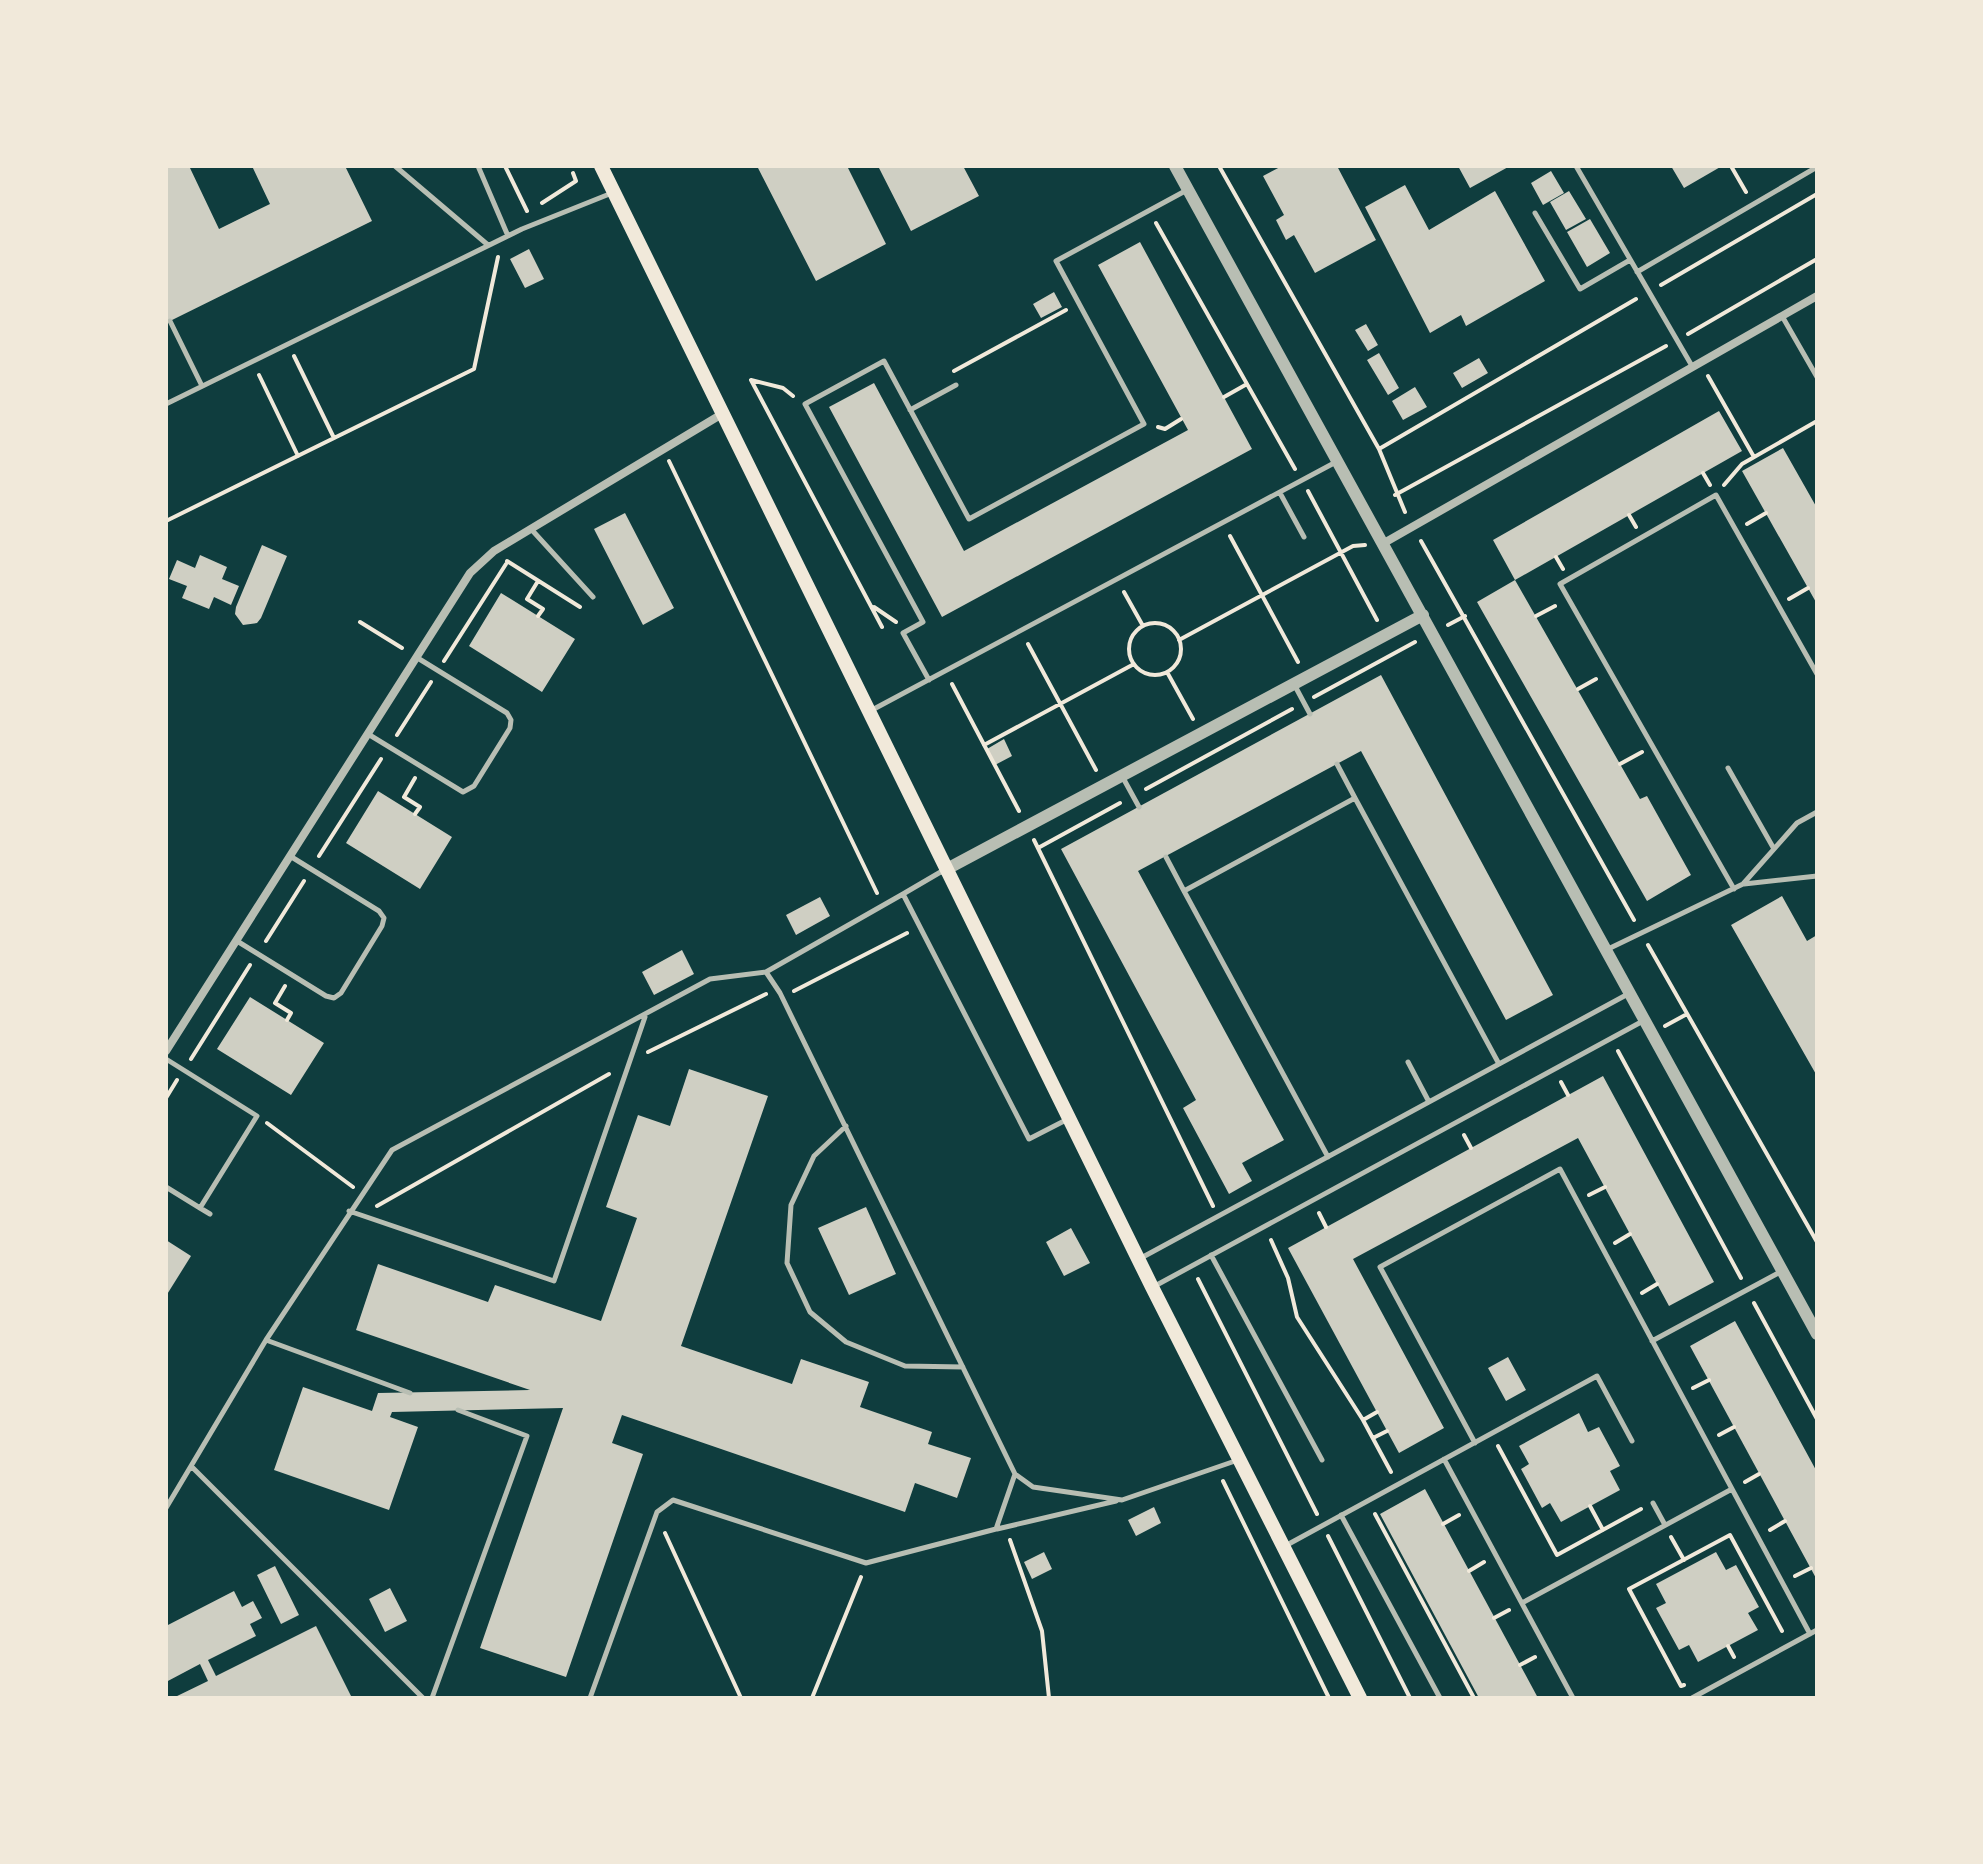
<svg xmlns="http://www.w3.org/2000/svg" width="1983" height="1864" viewBox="0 0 1983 1864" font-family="Commissioner,sans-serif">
	<rect width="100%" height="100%" fill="#0f3d3e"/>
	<path fill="#cfcfc3" d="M 166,166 L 195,166 L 190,168 L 219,229 L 270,204 L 252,166 L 345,166 L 372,221 L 166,323 Z
		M 757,166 L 847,166 L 886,244 L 816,281 Z
		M 878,166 L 963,166 L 979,196 L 911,231 Z
		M 1282,166 L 1337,166 L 1376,240 L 1315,273 L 1294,235 L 1286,240 L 1276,220 L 1284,215 L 1263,176 Z
		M 1458,166 L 1510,166 L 1470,188 Z
		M 1671,166 L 1722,166 L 1684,188 Z
		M 1551,171 L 1564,193 L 1543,205 L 1531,183 Z
		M 1405,185 L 1429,230 L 1495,191 L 1545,281 L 1466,326 L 1461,315 L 1430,333 L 1365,207 Z
		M 1569,191 L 1586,219 L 1566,230 L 1550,202 Z
		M 1590,219 L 1610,253 L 1587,267 L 1567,232 Z
		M 1140,242 L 1252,449 L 942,617 L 829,407 L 874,383 L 964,551 L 1188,430 L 1098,265 Z
		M 529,249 L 544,279 L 525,288 L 510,259 Z
		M 1054,292 L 1062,307 L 1041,318 L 1033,304 Z
		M 1366,324 L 1378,345 L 1368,351 L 1355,330 Z
		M 1379,353 L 1399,388 L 1388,395 L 1367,360 Z
		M 1479,358 L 1488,373 L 1462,388 L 1453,373 Z
		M 1415,387 L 1427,407 L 1403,420 L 1392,401 Z
		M 1719,411 L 1742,451 L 1515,580 L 1640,799 L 1647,796 L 1691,875 L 1647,901 L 1477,602 L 1515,580 L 1493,540 Z
		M 1783,448 L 1817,508 L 1817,604 L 1742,471 Z
		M 625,513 L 674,608 L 643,625 L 594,529 Z
		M 262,545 L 287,556 L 261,618 L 257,623 L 243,625 L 235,614 L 236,607 Z
		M 200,555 L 227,567 L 222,579 L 239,586 L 231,605 L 214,597 L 209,609 L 182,598 L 187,586 L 169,579 L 177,560 L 195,568 Z
		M 501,593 L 575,639 L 542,692 L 469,646 Z
		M 1381,675 L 1553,995 L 1506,1020 L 1361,751 L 1138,871 L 1284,1140 L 1242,1163 L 1252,1181 L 1229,1194 L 1183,1108 L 1196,1100 L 1061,849 Z
		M 1004,739 L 1012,756 L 995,765 L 987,749 Z
		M 378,791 L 452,837 L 420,889 L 346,843 Z
		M 1782,896 L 1807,941 L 1817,935 L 1817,1076 L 1731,925 Z
		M 820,897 L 830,916 L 796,935 L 786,915 Z
		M 682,950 L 694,974 L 654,995 L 642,972 Z
		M 250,997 L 324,1043 L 291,1095 L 217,1049 Z
		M 689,1069 L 768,1096 L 681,1346 L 792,1384 L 801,1359 L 869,1382 L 860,1407 L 932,1432 L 928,1444 L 971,1458 L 957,1498 L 915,1483 L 905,1512 L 622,1415 L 612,1443 L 643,1454 L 566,1677 L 480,1648 L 563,1408 L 392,1412 L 390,1417 L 418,1427 L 389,1510 L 274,1470 L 303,1387 L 372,1411 L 378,1393 L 530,1390 L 356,1330 L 378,1264 L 488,1302 L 495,1285 L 601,1321 L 637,1218 L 606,1207 L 638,1115 L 670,1126 Z
		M 1603,1076 L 1714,1282 L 1669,1306 L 1578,1138 L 1353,1259 L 1444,1428 L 1399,1453 L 1288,1248 Z
		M 866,1207 L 896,1274 L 849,1295 L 818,1228 Z
		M 1071,1228 L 1090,1263 L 1064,1276 L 1046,1242 Z
		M 166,1240 L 191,1256 L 166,1296 Z
		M 1735,1321 L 1817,1472 L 1817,1580 L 1690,1346 Z
		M 1508,1357 L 1526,1390 L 1506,1401 L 1488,1368 Z
		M 1579,1413 L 1588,1432 L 1599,1427 L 1620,1466 L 1610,1471 L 1620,1490 L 1561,1522 L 1550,1503 L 1542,1508 L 1521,1469 L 1529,1464 L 1519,1446 Z
		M 1425,1489 L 1538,1698 L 1479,1698 L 1380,1514 Z
		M 1154,1507 L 1161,1523 L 1136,1536 L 1128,1520 Z
		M 1044,1552 L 1052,1569 L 1032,1579 L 1024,1562 Z
		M 1716,1552 L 1726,1570 L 1736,1565 L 1759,1607 L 1748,1613 L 1758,1630 L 1698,1662 L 1689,1645 L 1679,1650 L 1656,1608 L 1666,1603 L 1656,1584 Z
		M 275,1566 L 299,1615 L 281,1624 L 257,1575 Z
		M 390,1588 L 407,1621 L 385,1632 L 369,1599 Z
		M 234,1591 L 242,1607 L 253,1601 L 262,1618 L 250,1624 L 256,1636 L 208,1660 L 216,1676 L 316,1626 L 352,1698 L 173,1698 L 208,1681 L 200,1664 L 166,1682 L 166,1626 Z"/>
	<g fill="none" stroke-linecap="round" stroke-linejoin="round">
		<path stroke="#f1e9da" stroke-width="4" d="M 505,166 L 527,211
			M 1219,166 L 1379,449 L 1405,512
			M 1731,166 L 1746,192
			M 542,203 L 576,181 L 573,173
			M 1156,223 L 1295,469
			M 1661,285 L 1817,194
			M 1688,334 L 1817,259
			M 294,356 L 334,438
			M 954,371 L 1066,310
			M 259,375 L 298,456
			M 1708,376 L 1754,457
			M 751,380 L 882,627
			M 751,380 L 783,388 L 793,396
			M 1224,397 L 1247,384
			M 1158,427 L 1165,429 L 1181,419
			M 1379,449 L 1636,299
			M 669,461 L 877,893
			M 1703,473 L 1710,485
			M 1724,485 L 1742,464 L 1817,421
			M 1308,491 L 1377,620
			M 1395,495 L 1666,346
			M 1629,515 L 1636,527
			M 166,521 L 474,369 L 498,257
			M 1747,524 L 1766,513
			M 1230,536 L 1298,662
			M 1421,541 L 1634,920
			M 1556,557 L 1563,569
			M 507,561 L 580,607
			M 538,581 L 527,599 L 543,609 L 538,616
			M 1124,592 L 1143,626
			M 1789,599 L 1808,588
			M 874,607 L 896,622
			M 1536,616 L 1555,606
			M 360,622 L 402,648
			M1129 649a26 26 0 1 1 52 0a26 26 0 1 1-52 0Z
			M 1448,625 L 1465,616
			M 1179,640 L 1353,546 L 1365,545
			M 1028,644 L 1096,770
			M 444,661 L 506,564
			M 1167,672 L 1193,719
			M 952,684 L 1019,811
			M 1578,689 L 1596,679
			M 1314,697 L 1415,642
			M 397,735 L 431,682
			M 984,745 L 1134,664
			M 1620,764 L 1642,752
			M 1146,789 L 1292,709
			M 415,814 L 420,807 L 404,797 L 415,778
			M 1034,840 L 1213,1206
			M 1038,848 L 1120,803
			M 319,856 L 381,759
			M 266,941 L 304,881
			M 1648,945 L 1817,1242
			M 285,986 L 275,1003 L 291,1013 L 287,1020
			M 794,991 L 907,933
			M 1665,1026 L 1687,1014
			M 1618,1051 L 1741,1278
			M 648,1052 L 766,994
			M 191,1059 L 250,965
			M 1561,1082 L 1568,1095
			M 166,1098 L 177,1080
			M 267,1123 L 353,1187
			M 1464,1135 L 1471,1148
			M 1589,1195 L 1605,1187
			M 377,1206 L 609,1074
			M 1319,1213 L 1326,1227
			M 1271,1240 L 1288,1278 L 1297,1317 L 1363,1420 L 1391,1472
			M 1615,1243 L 1630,1234
			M 1198,1279 L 1317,1514
			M 1642,1293 L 1657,1284
			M 1754,1303 L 1817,1419
			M 1693,1388 L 1709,1380
			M 1363,1420 L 1377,1412
			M 1719,1435 L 1734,1427
			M 1373,1438 L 1387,1431
			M 1498,1446 L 1557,1555 L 1641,1509
			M 1223,1481 L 1329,1698
			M 1745,1482 L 1759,1474
			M 1590,1506 L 1603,1530
			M 1375,1514 L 1474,1698
			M 1443,1524 L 1459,1515
			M 1770,1530 L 1785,1521
			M 665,1533 L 741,1698
			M 1328,1536 L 1410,1698
			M 1671,1537 L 1684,1560
			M 1010,1540 L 1042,1631 L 1049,1698
			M 1469,1571 L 1484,1562
			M 1795,1576 L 1811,1568
			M 1494,1618 L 1509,1610
			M 1728,1646 L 1734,1657
			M 1520,1665 L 1535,1657
			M 1684,1685 L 1681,1686 L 1629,1589 L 1730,1535 L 1782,1631
			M 812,1698 L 861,1577"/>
		<path stroke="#b8beb3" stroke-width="5" d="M 395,166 L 488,245
			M 478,166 L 508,236
			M 1576,166 L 1692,366
			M 1535,213 L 1580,289 L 1630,260
			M 1637,272 L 1817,167
			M 1782,316 L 1817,377
			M 170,321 L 202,386
			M 166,404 L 522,229 L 612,193
			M 910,410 L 956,385
			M 1280,493 L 1304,537
			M 531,529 L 593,597
			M 929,680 L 903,633 L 923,622 L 805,404 L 884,361 L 969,519 L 1144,424 L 1056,261 L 1187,190
			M 1295,686 L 1310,714
			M 872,710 L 1336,462
			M 368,734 L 463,792 L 474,786 L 510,728 L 511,720 L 507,713 L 416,657
			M 1337,764 L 1355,798
			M 1728,768 L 1774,849
			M 1122,776 L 1139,807
			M 1166,857 L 1184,891
			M 944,870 L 903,894 L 1029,1139 L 1068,1119
			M 1744,884 L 1817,876
			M 1734,889 L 1560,584 L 1716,495 L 1817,674
			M 237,941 L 326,996 L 334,998 L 341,993 L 382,926 L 384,918 L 379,911 L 290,856
			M 1606,950 L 1743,884 L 1797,823 L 1817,812
			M 766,972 L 780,993 L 1015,1474 L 1033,1487 L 1122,1500 L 1238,1460
			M 166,1059 L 257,1116 L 200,1208 L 166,1187
			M 1408,1062 L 1429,1102
			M 846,1126 L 814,1156 L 791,1205 L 787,1263 L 810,1312 L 846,1342 L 905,1366 L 963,1367
			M 1328,1157 L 1184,891 L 1355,798 L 1499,1064
			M 200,1208 L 210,1214
			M 349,1211 L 554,1281 L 645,1017
			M 1211,1255 L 1322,1460
			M 1141,1258 L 1628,994
			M 1153,1287 L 1643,1021
			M 266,1340 L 410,1393
			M 1652,1341 L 1782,1271
			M 1475,1443 L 1380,1267 L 1560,1169 L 1810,1634
			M 1444,1459 L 1573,1698
			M 192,1467 L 423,1698
			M 1653,1503 L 1665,1525
			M 166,1508 L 266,1340 L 392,1150 L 710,979 L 766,972 L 903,894
			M 1341,1515 L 1440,1698
			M 997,1529 L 1116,1501
			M 1285,1546 L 1597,1376 L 1632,1441
			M 1522,1603 L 1732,1489
			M 432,1698 L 527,1436 L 458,1410
			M 590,1698 L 657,1512 L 673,1500 L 866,1563 L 996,1529 L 1015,1474
			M 1692,1698 L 1817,1630"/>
		<path stroke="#b8beb3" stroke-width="8" d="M 1384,543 L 1817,296
			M 166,1051 L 470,573 L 494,551 L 722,414"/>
		<path stroke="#b8beb3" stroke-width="12" d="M 1175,166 L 1817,1334
			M 945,870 L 1423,615"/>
		<path stroke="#f1e9da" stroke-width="14" d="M 601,166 L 1152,1287 L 1360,1698"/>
	</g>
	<rect width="1983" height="1864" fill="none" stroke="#f1e9da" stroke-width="336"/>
</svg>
